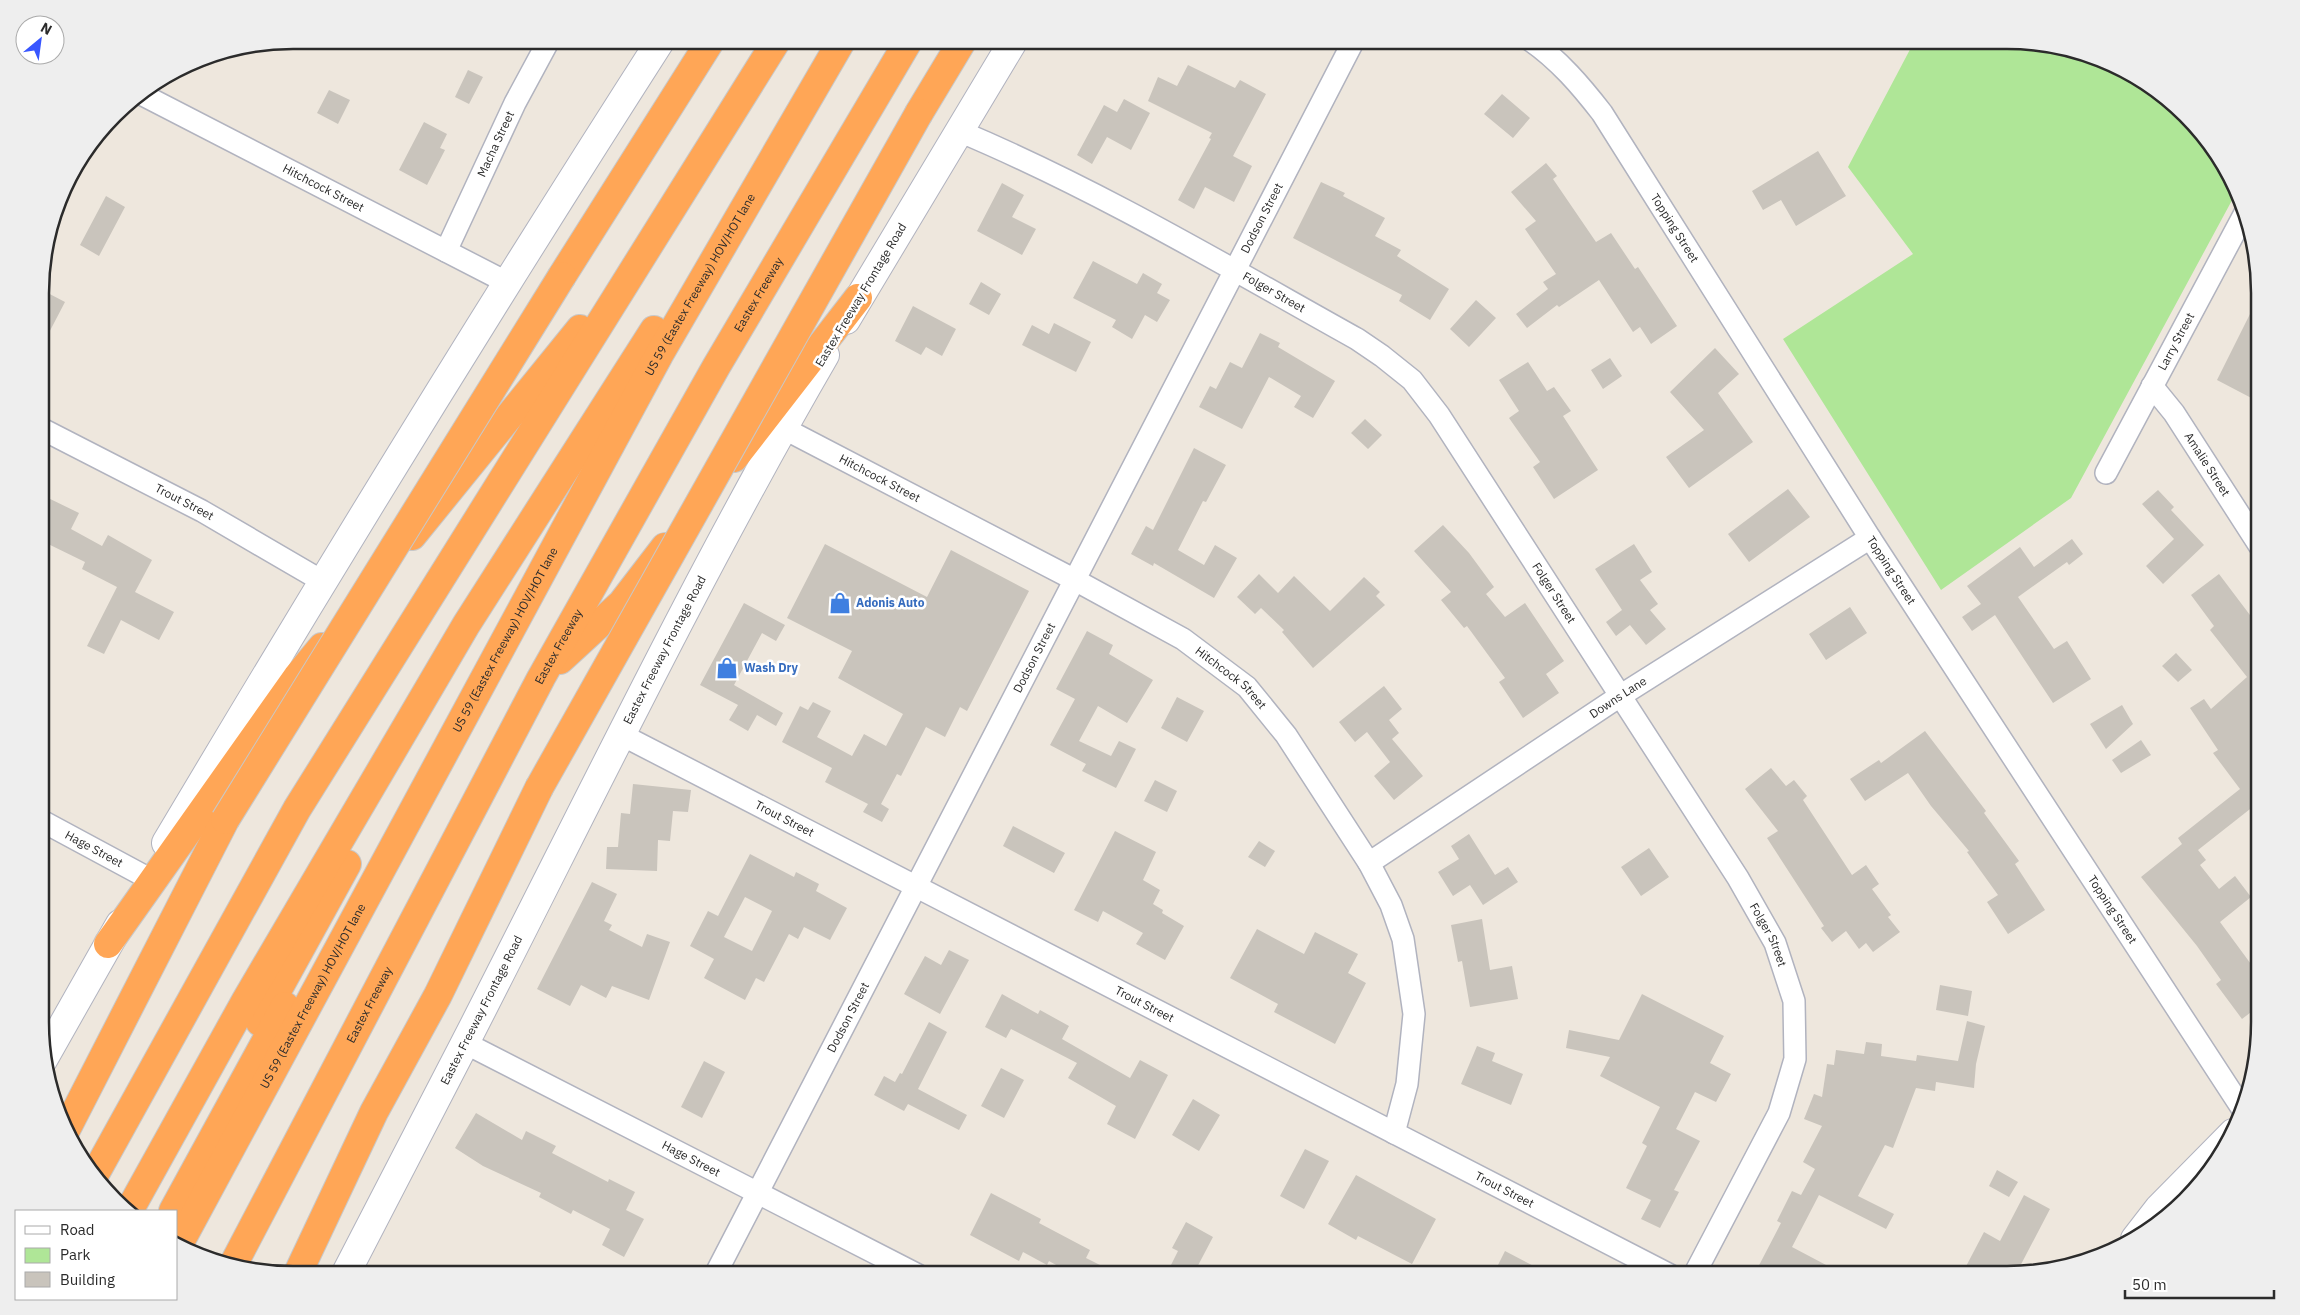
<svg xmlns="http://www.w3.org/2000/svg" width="2300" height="1315" viewBox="0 0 2300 1315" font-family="'IBM Plex Sans',sans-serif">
	<rect width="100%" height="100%" fill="#eee7dd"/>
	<path fill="#afe697" d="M 1915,40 L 2008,40 L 2073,49 L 2134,74 L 2174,103 L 2218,152 L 2237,191 L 2071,498 L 1941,590 L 1783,339 L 1913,254 L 1848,167 Z"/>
	<path fill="#c9c4bc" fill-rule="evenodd" d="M 1188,65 L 1235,88 L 1240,80 L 1266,94 L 1233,156 L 1252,166 L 1234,202 L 1205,187 L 1194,209 L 1178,200 L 1211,139 L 1209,138 L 1212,133 L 1148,101 L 1158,77 L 1177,86 Z
		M 468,70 L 483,77 L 469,104 L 455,97 Z
		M 329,90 L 350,100 L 338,124 L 317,113 Z
		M 1502,94 L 1530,118 L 1513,138 L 1484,114 Z
		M 1124,99 L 1150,113 L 1131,150 L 1107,137 L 1092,164 L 1077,155 L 1104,105 L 1117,112 Z
		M 424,122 L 447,134 L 440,148 L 445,150 L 427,185 L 399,170 Z
		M 1818,151 L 1846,196 L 1796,226 L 1781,200 L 1763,210 L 1752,191 Z
		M 1546,163 L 1557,176 L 1553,179 L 1596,242 L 1611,233 L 1635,269 L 1638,267 L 1677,326 L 1651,344 L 1640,327 L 1633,332 L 1599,280 L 1559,307 L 1557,305 L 1527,328 L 1516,314 L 1548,289 L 1543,282 L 1556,274 L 1525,229 L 1536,221 L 1511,192 Z
		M 1321,182 L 1345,193 L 1343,196 L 1385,218 L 1375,236 L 1401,250 L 1397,256 L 1449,289 L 1430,320 L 1399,301 L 1402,295 L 1293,238 Z
		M 1002,183 L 1024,195 L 1012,217 L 1036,229 L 1022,255 L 977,231 Z
		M 106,196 L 125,207 L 99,256 L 80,245 Z
		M 1093,261 L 1137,284 L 1143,273 L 1162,284 L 1157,293 L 1170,300 L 1157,322 L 1145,315 L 1132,339 L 1112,327 L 1116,320 L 1073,298 Z
		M 981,282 L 1001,294 L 989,315 L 969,304 Z
		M 42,290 L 65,302 L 42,346 Z
		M 2259,296 L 2259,402 L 2217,380 Z
		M 1476,300 L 1496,318 L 1469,347 L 1450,329 Z
		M 913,306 L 956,329 L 942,356 L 926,347 L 921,355 L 895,341 Z
		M 1054,323 L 1091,342 L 1076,372 L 1022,345 L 1032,325 L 1049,334 Z
		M 1260,333 L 1280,343 L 1278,347 L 1335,381 L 1313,418 L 1294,407 L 1301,396 L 1269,377 L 1242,429 L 1199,407 L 1210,386 L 1216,389 L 1230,362 L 1242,368 Z
		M 1715,348 L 1739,374 L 1718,393 L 1753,442 L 1689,488 L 1666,457 L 1704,430 L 1670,392 Z
		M 1610,358 L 1622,376 L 1603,389 L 1591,370 Z
		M 1528,362 L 1547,391 L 1554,387 L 1571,411 L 1563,416 L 1598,470 L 1554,499 L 1533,467 L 1540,462 L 1509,418 L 1519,411 L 1499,380 Z
		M 1365,419 L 1382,435 L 1368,449 L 1351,433 Z
		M 1194,448 L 1226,465 L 1206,502 L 1203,501 L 1178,550 L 1204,565 L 1215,545 L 1237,558 L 1214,598 L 1154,563 L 1153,566 L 1131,554 L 1146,526 L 1153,530 Z
		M 1788,489 L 1810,517 L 1749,562 L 1728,534 Z
		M 2158,490 L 2174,507 L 2171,510 L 2204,545 L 2163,584 L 2146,566 L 2174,539 L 2142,504 Z
		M 42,495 L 79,513 L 71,529 L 102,546 L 108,535 L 152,560 L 135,592 L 174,612 L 159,640 L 121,620 L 104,654 L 87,646 L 117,587 L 82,569 L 85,562 L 42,541 Z
		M 1443,525 L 1469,553 L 1494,587 L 1486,594 L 1505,617 L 1525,603 L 1564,661 L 1546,674 L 1559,693 L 1523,718 L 1499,682 L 1505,678 L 1467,626 L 1464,628 L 1441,600 L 1451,592 L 1414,551 Z
		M 2072,539 L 2083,554 L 2069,565 L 2067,562 L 2018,597 L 2054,649 L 2067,641 L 2091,679 L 2053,703 L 1995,615 L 1972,631 L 1962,617 L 1981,604 L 1967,586 L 2020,547 L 2034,567 Z
		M 825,544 L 927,597 L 951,550 L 1029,591 L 967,711 L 960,707 L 945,737 L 926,727 L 901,776 L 897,774 L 881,804 L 889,809 L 882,822 L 863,812 L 868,804 L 825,782 L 832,768 L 782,742 L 800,706 L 808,710 L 813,702 L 831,711 L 817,737 L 852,756 L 864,734 L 886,746 L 903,714 L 838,678 L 852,651 L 787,618 Z
		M 1634,544 L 1652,572 L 1640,580 L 1658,604 L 1650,610 L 1666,629 L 1646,645 L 1630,625 L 1616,636 L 1606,622 L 1622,610 L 1595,569 Z
		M 1259,574 L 1278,593 L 1294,576 L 1330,611 L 1364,577 L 1380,592 L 1376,596 L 1385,605 L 1313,668 L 1282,632 L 1284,630 L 1261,608 L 1255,614 L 1237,597 Z
		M 2219,574 L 2259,627 L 2259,802 L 2198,850 L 2206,860 L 2200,865 L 2219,889 L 2235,876 L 2251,897 L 2220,922 L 2259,975 L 2259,1006 L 2242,1019 L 2216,984 L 2221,980 L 2197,946 L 2141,877 L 2182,844 L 2178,838 L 2240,789 L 2213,753 L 2218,750 L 2190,708 L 2204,699 L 2211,709 L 2247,677 L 2210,630 L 2214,626 L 2191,595 Z
		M 744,603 L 785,625 L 776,641 L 762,633 L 734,685 L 783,713 L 776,726 L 757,715 L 748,731 L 729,720 L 738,705 L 700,685 Z
		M 1850,607 L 1867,633 L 1826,660 L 1809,634 Z
		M 1087,631 L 1113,645 L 1109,654 L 1153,680 L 1127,723 L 1098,706 L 1079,741 L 1111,756 L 1119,741 L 1136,749 L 1116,788 L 1082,771 L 1086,764 L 1050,745 L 1075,699 L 1056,689 Z
		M 2176,653 L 2192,670 L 2178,682 L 2162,666 Z
		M 1384,686 L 1402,709 L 1389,720 L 1399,733 L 1392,739 L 1423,776 L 1394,800 L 1374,776 L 1390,762 L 1367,732 L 1355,742 L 1339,722 Z
		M 1177,697 L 1204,711 L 1187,742 L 1161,728 Z
		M 2122,705 L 2133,724 L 2106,749 L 2090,724 Z
		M 1925,731 L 1986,811 L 1984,813 L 2019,861 L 2015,864 L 2045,910 L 2008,934 L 1987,902 L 1998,895 L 1967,852 L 1969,851 L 1931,806 L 1908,773 L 1865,801 L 1850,779 L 1879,760 L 1881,763 Z
		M 2141,740 L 2151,755 L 2121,773 L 2112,760 Z
		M 1771,768 L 1786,786 L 1794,780 L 1807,796 L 1803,800 L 1852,875 L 1866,865 L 1879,884 L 1872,889 L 1891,915 L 1888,917 L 1900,932 L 1873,952 L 1866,943 L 1859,949 L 1846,931 L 1832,942 L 1821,928 L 1824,926 L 1767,838 L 1778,831 L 1745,789 Z
		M 1155,780 L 1177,791 L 1167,812 L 1144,801 Z
		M 633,784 L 691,790 L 688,812 L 673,811 L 670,841 L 658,840 L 657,871 L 606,869 L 607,847 L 618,847 L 621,813 L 630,814 Z
		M 1013,826 L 1065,853 L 1054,873 L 1003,846 Z
		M 1115,831 L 1156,852 L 1143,880 L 1160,890 L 1153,904 L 1163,910 L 1162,913 L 1184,926 L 1165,960 L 1136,944 L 1143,933 L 1103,911 L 1098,922 L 1074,910 Z
		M 1469,834 L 1495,875 L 1508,867 L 1518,882 L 1483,905 L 1470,885 L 1453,896 L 1438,872 L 1459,859 L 1451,846 Z
		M 1259,841 L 1275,851 L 1265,867 L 1248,857 Z
		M 1649,848 L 1669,877 L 1641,896 L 1621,867 Z
		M 750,854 L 794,877 L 796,872 L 819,884 L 816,891 L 847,908 L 830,940 L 804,927 L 798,939 L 789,934 L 764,982 L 756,978 L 745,1000 L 704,978 L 714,959 L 690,946 L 708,911 L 718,916 ZM 745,897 L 772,911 L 752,951 L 724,937 Z
		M 592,882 L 617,894 L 604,921 L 612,925 L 609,930 L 642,947 L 647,934 L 670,942 L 649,1000 L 612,986 L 606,998 L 581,985 L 570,1006 L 537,989 Z
		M 1482,919 L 1490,970 L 1512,966 L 1518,999 L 1470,1007 L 1462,961 L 1458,962 L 1451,925 Z
		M 1257,929 L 1304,954 L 1315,932 L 1358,954 L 1348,973 L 1366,983 L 1335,1044 L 1274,1012 L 1278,1004 L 1230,978 Z
		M 949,950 L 969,960 L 940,1014 L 904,994 L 925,956 L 941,965 Z
		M 1940,985 L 1972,991 L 1968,1016 L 1936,1010 Z
		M 1002,994 L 1038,1014 L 1040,1010 L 1069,1026 L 1062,1039 L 1130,1078 L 1140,1060 L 1168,1075 L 1135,1139 L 1107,1124 L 1116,1106 L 1068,1078 L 1077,1063 L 1011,1029 L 1006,1038 L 985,1027 Z
		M 1642,994 L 1724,1036 L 1710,1063 L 1731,1074 L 1716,1102 L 1695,1092 L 1676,1129 L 1700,1141 L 1674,1190 L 1679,1192 L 1660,1228 L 1641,1219 L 1651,1200 L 1626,1188 L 1647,1146 L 1642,1143 L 1660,1107 L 1600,1076 L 1610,1057 L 1566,1048 L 1569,1030 L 1619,1040 Z
		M 1967,1021 L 1985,1026 L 1976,1064 L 1974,1088 L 1936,1082 L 1935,1091 L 1916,1088 L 1893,1148 L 1885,1145 L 1858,1196 L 1894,1214 L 1886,1229 L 1819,1195 L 1792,1247 L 1845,1275 L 1754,1275 L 1781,1223 L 1777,1221 L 1792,1191 L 1801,1195 L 1815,1169 L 1803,1162 L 1822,1126 L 1804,1119 L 1814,1094 L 1822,1097 L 1827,1064 L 1834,1065 L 1836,1050 L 1864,1054 L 1866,1042 L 1882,1044 L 1881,1056 L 1916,1061 L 1917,1055 L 1958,1061 Z
		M 929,1022 L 947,1032 L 918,1089 L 967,1115 L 959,1130 L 908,1104 L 904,1111 L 874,1095 L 884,1076 L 895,1082 L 900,1073 L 902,1074 Z
		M 1477,1046 L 1495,1053 L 1492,1061 L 1523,1074 L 1511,1105 L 1461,1084 Z
		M 704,1061 L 725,1072 L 702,1118 L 681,1107 Z
		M 1001,1068 L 1024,1080 L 1004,1118 L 981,1106 Z
		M 1193,1099 L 1220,1115 L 1199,1151 L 1172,1135 Z
		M 476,1113 L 522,1140 L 526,1131 L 556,1146 L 552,1153 L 608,1182 L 609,1179 L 635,1192 L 626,1210 L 644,1219 L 624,1257 L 602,1245 L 610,1229 L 573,1210 L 571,1214 L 539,1197 L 541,1193 L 483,1166 L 455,1148 Z
		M 1305,1149 L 1329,1161 L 1304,1209 L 1280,1196 Z
		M 1997,1170 L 2018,1182 L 2009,1197 L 1989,1186 Z
		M 1356,1175 L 1436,1219 L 1412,1264 L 1358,1236 L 1356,1240 L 1328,1224 Z
		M 991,1193 L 1041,1219 L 1039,1223 L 1090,1250 L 1086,1258 L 1120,1275 L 1074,1275 L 1049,1261 L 1047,1265 L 1023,1252 L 1019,1261 L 970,1235 Z
		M 2024,1195 L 2050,1209 L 2016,1274 L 1962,1274 L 1984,1232 L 2000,1241 Z
		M 1186,1222 L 1213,1237 L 1193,1275 L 1166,1275 L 1178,1251 L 1172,1248 Z
		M 1505,1251 L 1551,1275 L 1493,1275 Z"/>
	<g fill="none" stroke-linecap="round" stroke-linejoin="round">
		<g stroke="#b1b3bf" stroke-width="24">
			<g id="street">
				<path id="s1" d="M 1530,40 C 1559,60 1581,86 1602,113 L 1870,538 L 2243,1110"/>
				<path id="s2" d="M 141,94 L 506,282"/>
				<path id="s3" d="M 959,131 C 1097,189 1226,266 1357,339 L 1382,356 L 1412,380 L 1439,415 L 1738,878 L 1775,943 L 1794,1001 L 1795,1059 L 1779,1113 L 1694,1275"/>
				<path id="s4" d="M 446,251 L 515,103 L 549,40"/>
				<path id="s5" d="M 2152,386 L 2174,413 L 2259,545"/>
				<path id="s6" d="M 783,428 L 1075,580 L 1183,639 L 1247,687 L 1286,735 L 1369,863 L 1391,905 L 1403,939 L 1414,1014 L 1407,1084 L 1394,1133"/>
				<path id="s7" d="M 42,429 L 202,511 L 322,581"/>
				<path id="s8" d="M 2106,473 L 2246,211"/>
				<path id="s9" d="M 620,734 L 1670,1275"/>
				<path id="s10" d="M 42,821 L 146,877"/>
				<path id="s11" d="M 1369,863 L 1620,696 L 1870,538"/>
				<path id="s12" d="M 465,1043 L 918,1275"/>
				<path id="s13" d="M 715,1275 L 1354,40"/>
			</g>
		</g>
		<g stroke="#b1b3bf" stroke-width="30">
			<g id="secondary">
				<path d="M 846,320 L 1014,40"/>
				<path d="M 166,843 C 327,572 491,305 661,40"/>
				<path d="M 43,1060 L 120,924"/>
				<path d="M 2135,1239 L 2159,1208 L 2233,1133"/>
				<path id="s14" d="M 345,1275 C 385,1198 425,1121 465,1043 C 583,813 695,579 825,355"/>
			</g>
		</g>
		<g stroke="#c8c8c8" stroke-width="30">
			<g id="highway">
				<path d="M 919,113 L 963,40"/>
				<path d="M 562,276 L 711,40"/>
				<path d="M 734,458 L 858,298"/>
				<path d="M 412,536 L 580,329"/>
				<path d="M 560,660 L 622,603 L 665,547"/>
				<path d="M 108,944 L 297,677 L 322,647"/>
				<path d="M 260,1022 L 347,864"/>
				<path d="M 66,1130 L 225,820"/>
				<path d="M 94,1176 L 297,809 L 777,40"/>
				<path d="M 129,1211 L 246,1000 L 466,625 L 654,330"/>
				<path d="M 173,1211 L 285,1006"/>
				<path id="s15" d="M 178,1246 L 659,355 L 842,40"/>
				<path id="s16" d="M 232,1267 L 541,678 L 716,367 L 909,40"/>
				<path d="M 297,1275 L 374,1112 L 438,995 L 539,788"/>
			</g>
		</g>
		<use href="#street" stroke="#fff" stroke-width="21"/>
		<use href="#secondary" stroke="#fff" stroke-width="28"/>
		<use href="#highway" stroke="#ffa656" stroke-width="28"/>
		<g stroke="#c8c8c8" stroke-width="30" stroke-linecap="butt">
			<path id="highway-bridge" d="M 539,788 L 919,113
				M 225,820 L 562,276"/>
		</g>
		<use href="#highway-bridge" stroke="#ffa656" stroke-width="28"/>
	</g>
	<defs>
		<g id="shop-bare" transform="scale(1.725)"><path d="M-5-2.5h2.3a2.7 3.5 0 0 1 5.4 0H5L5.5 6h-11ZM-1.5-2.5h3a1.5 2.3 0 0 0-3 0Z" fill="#3f7fe0" stroke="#fff" stroke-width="2.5" paint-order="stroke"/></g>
	</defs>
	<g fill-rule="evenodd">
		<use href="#shop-bare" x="840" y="603"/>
		<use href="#shop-bare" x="727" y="668"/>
	</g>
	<g text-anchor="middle" stroke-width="5" stroke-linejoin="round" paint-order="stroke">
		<g font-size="12" fill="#2b2b2b" stroke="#fff">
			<text dy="4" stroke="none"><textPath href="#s4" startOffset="118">Macha Street</textPath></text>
			<text dy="4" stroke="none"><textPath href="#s2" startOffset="205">Hitchcock Street</textPath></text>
			<text dy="4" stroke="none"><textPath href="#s13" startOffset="1190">Dodson Street</textPath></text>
			<text dy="4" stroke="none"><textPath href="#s1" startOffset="239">Topping Street</textPath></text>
			<text dy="4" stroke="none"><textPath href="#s15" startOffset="1094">US 59 (Eastex Freeway) HOV/HOT lane</textPath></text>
			<text dy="4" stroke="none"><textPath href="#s3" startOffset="354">Folger Street</textPath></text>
			<text dy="4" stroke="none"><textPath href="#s16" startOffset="1106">Eastex Freeway</textPath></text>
			<text transform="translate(861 295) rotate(-59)" y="4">Eastex Freeway Frontage Road</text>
			<text dy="4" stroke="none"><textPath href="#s8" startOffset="149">Larry Street</textPath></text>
			<text dy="4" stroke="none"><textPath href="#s5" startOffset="96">Amalie Street</textPath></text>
			<text dy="4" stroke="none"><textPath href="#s6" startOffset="109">Hitchcock Street</textPath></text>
			<text dy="4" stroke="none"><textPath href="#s7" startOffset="160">Trout Street</textPath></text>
			<text dy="4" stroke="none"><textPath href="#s1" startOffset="644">Topping Street</textPath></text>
			<text dy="4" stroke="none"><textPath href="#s3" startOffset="774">Folger Street</textPath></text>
			<text dy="4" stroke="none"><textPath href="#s15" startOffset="689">US 59 (Eastex Freeway) HOV/HOT lane</textPath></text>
			<text dy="4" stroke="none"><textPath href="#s16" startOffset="701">Eastex Freeway</textPath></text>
			<text dy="4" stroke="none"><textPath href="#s14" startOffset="702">Eastex Freeway Frontage Road</textPath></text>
			<text dy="4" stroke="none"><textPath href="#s13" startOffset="695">Dodson Street</textPath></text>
			<text dy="4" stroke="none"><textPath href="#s6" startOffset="514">Hitchcock Street</textPath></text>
			<text dy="4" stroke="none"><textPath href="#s11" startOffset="299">Downs Lane</textPath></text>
			<text dy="4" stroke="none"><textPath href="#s9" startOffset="185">Trout Street</textPath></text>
			<text dy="4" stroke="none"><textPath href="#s10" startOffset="59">Hage Street</textPath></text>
			<text dy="4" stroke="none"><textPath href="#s1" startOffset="1049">Topping Street</textPath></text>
			<text dy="4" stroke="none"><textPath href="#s3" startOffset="1178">Folger Street</textPath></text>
			<text dy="4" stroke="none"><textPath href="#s15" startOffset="284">US 59 (Eastex Freeway) HOV/HOT lane</textPath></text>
			<text dy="4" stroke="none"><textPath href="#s9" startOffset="590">Trout Street</textPath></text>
			<text dy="4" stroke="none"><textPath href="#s16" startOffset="296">Eastex Freeway</textPath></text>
			<text dy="4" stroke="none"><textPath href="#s14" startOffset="298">Eastex Freeway Frontage Road</textPath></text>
			<text dy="4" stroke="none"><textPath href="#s13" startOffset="290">Dodson Street</textPath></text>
			<text dy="4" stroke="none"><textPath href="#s12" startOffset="254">Hage Street</textPath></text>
			<text dy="4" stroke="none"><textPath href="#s9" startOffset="995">Trout Street</textPath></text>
		</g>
		<g font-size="12" font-weight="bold" fill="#366cbe" stroke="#fff" text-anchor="start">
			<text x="856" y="607">Adonis Auto</text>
			<text x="744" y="672">Wash Dry</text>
		</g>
	</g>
	<path d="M0 0H2300V1315H0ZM293 49H2007A244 244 0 0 1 2251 293V1022A244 244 0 0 1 2007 1266H293A244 244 0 0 1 49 1022V293A244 244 0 0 1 293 49Z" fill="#eee" fill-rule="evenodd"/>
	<path fill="none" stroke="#2b2b2b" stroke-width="2.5" d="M293 49H2007A244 244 0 0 1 2251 293V1022A244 244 0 0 1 2007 1266H293A244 244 0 0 1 49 1022V293A244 244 0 0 1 293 49Z"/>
	<rect x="15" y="1210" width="162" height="90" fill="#ffffff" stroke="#aaaaaa"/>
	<rect x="25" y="1226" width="25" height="8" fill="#ffffff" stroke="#aaaaaa"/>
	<text x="60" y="1235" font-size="15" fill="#2b2b2b">Road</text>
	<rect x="25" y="1248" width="25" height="15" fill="#afe697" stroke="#aaaaaa"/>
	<text x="60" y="1260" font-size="15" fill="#2b2b2b">Park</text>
	<rect x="25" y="1272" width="25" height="15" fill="#c9c4bc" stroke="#aaaaaa"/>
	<text x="60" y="1285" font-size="15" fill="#2b2b2b">Building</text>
	<g transform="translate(40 40) rotate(29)"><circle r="24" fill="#ffffff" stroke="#aaaaaa"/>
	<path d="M0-4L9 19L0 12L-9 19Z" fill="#3856ff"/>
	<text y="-8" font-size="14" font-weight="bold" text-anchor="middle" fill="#2b2b2b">N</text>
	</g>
	<path d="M2125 1290v8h149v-8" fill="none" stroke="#2b2b2b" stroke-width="2.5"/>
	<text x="2132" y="1290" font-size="15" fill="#2b2b2b" stroke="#ffffff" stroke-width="4" paint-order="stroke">50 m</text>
</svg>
